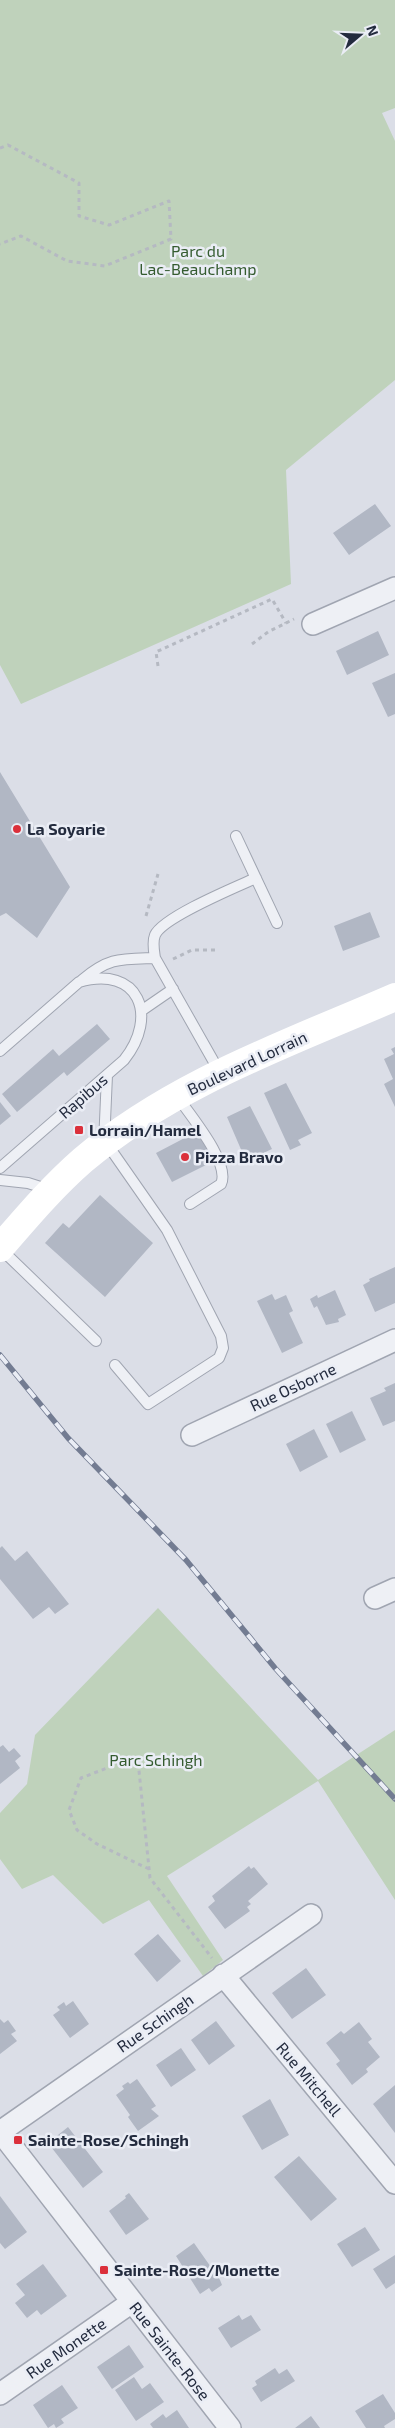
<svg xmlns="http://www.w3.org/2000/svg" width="395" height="2428" viewBox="0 0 395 2428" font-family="'Exo 2',sans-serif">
	<rect width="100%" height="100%" fill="#dbdee7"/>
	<path fill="#bfd2bb" d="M 0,0 L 395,0 L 395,108 L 382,113 L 395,141 L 395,380 L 286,470 L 291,584 L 21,704 L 0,665 Z
		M 158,1608 L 318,1780 L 395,1730 L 395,1900 L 318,1781 L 167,1876 L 223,1960 L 203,1976 L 149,1900 L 103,1924 L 53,1875 L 22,1889 L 0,1859 L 0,1813 L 27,1784 L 35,1735 Z"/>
	<path fill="#b1b7c4" d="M 375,504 L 391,526 L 349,555 L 333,533 Z
		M 378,631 L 389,655 L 347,675 L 336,651 Z
		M 395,673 L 395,714 L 388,717 L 372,683 Z
		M 0,772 L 70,887 L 37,938 L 6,913 L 0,916 Z
		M 370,912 L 380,937 L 343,951 L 334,926 Z
		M 97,1024 L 110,1039 L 67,1076 L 64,1072 L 17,1112 L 2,1094 L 53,1049 L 59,1056 Z
		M 395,1047 L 395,1107 L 384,1084 L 393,1079 L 384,1059 L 394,1054 L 391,1049 Z
		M 286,1083 L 312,1133 L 298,1140 L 301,1145 L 290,1150 L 264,1093 Z
		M 0,1102 L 11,1116 L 0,1125 Z
		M 250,1106 L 272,1149 L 246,1161 L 227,1117 Z
		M 198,1131 L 214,1161 L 172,1182 L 156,1153 Z
		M 100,1195 L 153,1243 L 105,1297 L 45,1243 L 63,1223 L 69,1228 Z
		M 395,1267 L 395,1303 L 375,1312 L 363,1285 L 370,1281 L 369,1279 Z
		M 335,1290 L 346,1315 L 338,1319 L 339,1322 L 326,1325 L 317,1306 L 314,1308 L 310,1299 L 317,1295 L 318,1298 Z
		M 272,1294 L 275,1300 L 286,1295 L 293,1311 L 289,1313 L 303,1343 L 282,1353 L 257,1301 Z
		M 395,1383 L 395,1421 L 383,1426 L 370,1398 L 386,1391 L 384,1388 Z
		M 352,1411 L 366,1440 L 340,1453 L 326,1424 Z
		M 314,1429 L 328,1457 L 300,1472 L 286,1444 Z
		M 2,1546 L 15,1561 L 27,1551 L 69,1604 L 55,1614 L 49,1607 L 33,1619 L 0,1579 L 0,1548 Z
		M 3,1745 L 9,1752 L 14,1748 L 21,1756 L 15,1761 L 20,1768 L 0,1784 L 0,1747 Z
		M 249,1866 L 251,1869 L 254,1867 L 268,1884 L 248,1901 L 251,1904 L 247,1907 L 250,1911 L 225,1929 L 208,1907 L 215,1901 L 212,1896 Z
		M 158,1934 L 181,1961 L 157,1982 L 134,1954 Z
		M 306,1968 L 326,1995 L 292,2019 L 272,1993 Z
		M 73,2001 L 89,2024 L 70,2038 L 53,2015 L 60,2010 L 57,2007 L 64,2002 L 66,2006 Z
		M 0,2019 L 4,2023 L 8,2020 L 16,2031 L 11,2034 L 17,2041 L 0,2054 Z
		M 216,2021 L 235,2046 L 209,2065 L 191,2040 Z
		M 359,2022 L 372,2039 L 368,2042 L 380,2057 L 366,2069 L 368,2072 L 352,2085 L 336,2064 L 340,2061 L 326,2043 L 341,2031 L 344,2034 Z
		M 181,2048 L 196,2070 L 171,2087 L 156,2065 Z
		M 137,2079 L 156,2106 L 151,2109 L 159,2116 L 138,2131 L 128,2117 L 130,2115 L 116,2095 L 124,2089 L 122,2086 L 128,2082 L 130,2084 Z
		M 395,2085 L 395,2133 L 373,2104 Z
		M 270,2099 L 289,2135 L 262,2150 L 242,2116 Z
		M 68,2127 L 103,2172 L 83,2188 L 48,2143 Z
		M 299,2156 L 337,2199 L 311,2221 L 274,2177 Z
		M 129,2193 L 149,2219 L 126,2235 L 109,2211 L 126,2198 L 125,2196 Z
		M 0,2196 L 27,2232 L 5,2249 L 0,2243 Z
		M 365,2227 L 380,2250 L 352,2267 L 337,2244 Z
		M 194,2243 L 220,2280 L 222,2285 L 212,2292 L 209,2288 L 200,2294 L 176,2256 Z
		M 395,2255 L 395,2283 L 386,2289 L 373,2269 Z
		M 43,2264 L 67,2296 L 41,2315 L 37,2310 L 27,2318 L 15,2303 L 25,2295 L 16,2284 Z
		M 239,2315 L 242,2320 L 251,2315 L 261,2330 L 231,2348 L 218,2328 Z
		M 129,2345 L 144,2367 L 112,2389 L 97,2367 Z
		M 275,2368 L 279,2374 L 287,2369 L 295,2381 L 261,2402 L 252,2388 L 257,2385 L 255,2381 Z
		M 134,2377 L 142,2389 L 150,2383 L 164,2402 L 136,2421 L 115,2390 Z
		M 62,2385 L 78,2408 L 61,2419 L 64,2423 L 56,2428 L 54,2424 L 48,2428 L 33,2405 Z
		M 383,2394 L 395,2413 L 395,2419 L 384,2426 L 385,2428 L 366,2428 L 355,2411 Z
		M 177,2410 L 189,2428 L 153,2428 L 150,2424 L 163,2414 L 166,2418 Z
		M 311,2416 L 320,2428 L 295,2428 Z"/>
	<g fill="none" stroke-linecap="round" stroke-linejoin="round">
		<g stroke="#a0a5b1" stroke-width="12">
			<path id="lane" d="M 236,836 L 277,923
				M 82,980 C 109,957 121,959 155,958
				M 141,1011 L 173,989
				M 0,1051 L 79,982 C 139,965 159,1016 124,1060 L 0,1168
				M 219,1071 L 155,958 C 154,951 152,942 155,935 C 163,917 236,887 256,878
				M 107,1075 L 104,1144 L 114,1154 L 167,1230 L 221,1336 L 223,1348 L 219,1358 L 148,1404 L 115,1365
				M 177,1096 C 189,1114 231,1163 221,1184 L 190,1204
				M 0,1180 L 28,1183 L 50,1190
				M 1,1249 L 96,1341"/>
		</g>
		<g stroke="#a0a5b1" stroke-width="24">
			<path id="street" d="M 313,624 L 395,588
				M 192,1435 L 395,1340
				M 375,1598 L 395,1589
				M 223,1975 L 395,2183
				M 0,2131 L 230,2428
				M 0,2132 L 311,1915
				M 0,2394 L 132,2302"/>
		</g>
		<path stroke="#b5b9c2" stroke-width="3" stroke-dasharray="4 4" stroke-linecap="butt" d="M 0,148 L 8,145 L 79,183 L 79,216 L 109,225 L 169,201 L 171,239 L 105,266 L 67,261 L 21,236 L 0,244
			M 252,644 L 268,632 L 294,619
			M 158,666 L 156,652 L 272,599 L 286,623
			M 146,916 L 158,874
			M 173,959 L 192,950 L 215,950
			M 149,1869 L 97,1844 L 77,1830 L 69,1810 L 81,1778 L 128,1760 L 138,1761 L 150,1878 L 212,1958"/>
		<use href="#lane" stroke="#eef0f5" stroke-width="10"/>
		<use href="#street" stroke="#eef0f5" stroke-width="21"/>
		<path stroke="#fff" stroke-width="28" d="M 0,1248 C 26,1218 52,1187 83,1160 C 174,1083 287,1044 395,997"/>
		<g stroke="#737c92" stroke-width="5.5">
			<path id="rail" d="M 0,1355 L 68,1438 L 186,1560 L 275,1668 L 395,1799"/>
		</g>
		<use href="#rail" stroke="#eaedf5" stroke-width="4" stroke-dasharray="11" stroke-linecap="butt"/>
	</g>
	<g fill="#db303b" stroke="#eaedf5" stroke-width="2">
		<circle cx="17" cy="829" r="5"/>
		<rect x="74" y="1125" width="10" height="10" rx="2.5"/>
		<circle cx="185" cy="1157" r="5"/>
		<rect x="13" y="2135" width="10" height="10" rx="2.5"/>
		<rect x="99" y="2265" width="10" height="10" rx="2.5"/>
	</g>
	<g text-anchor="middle" stroke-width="5" stroke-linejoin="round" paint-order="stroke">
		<g font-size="16" fill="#345b2f" stroke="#eaedf5">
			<text x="198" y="257">Parc du<tspan x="198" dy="18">Lac-Beauchamp</tspan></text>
			<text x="156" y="1766">Parc Schingh</text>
		</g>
		<g font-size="16" font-weight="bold" fill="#232b3e" stroke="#eaedf5" text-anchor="start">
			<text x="27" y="835">La Soyarie</text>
			<text x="89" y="1136">Lorrain/Hamel</text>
			<text x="195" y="1163">Pizza Bravo</text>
			<text x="28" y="2146">Sainte-Rose/Schingh</text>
			<text x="114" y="2276">Sainte-Rose/Monette</text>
		</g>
		<g font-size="16" fill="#232b3e" stroke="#eaedf5">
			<text transform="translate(247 1063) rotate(-25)" y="6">Boulevard Lorrain</text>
			<text transform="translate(83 1096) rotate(-41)" y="6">Rapibus</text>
			<text transform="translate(293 1387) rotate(-25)" y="6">Rue Osborne</text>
			<text transform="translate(155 2023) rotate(-35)" y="6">Rue Schingh</text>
			<text transform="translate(309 2079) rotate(50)" y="6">Rue Mitchell</text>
			<text transform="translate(66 2348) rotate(-35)" y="6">Rue Monette</text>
			<text transform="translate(170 2351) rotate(52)" y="6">Rue Sainte-Rose</text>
		</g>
	</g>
	<g transform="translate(360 35) rotate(71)" stroke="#eaedf5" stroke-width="4" paint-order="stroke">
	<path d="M0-4L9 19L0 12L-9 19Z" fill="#232b3e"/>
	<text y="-8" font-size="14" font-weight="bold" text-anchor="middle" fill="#232b3e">N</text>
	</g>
</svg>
